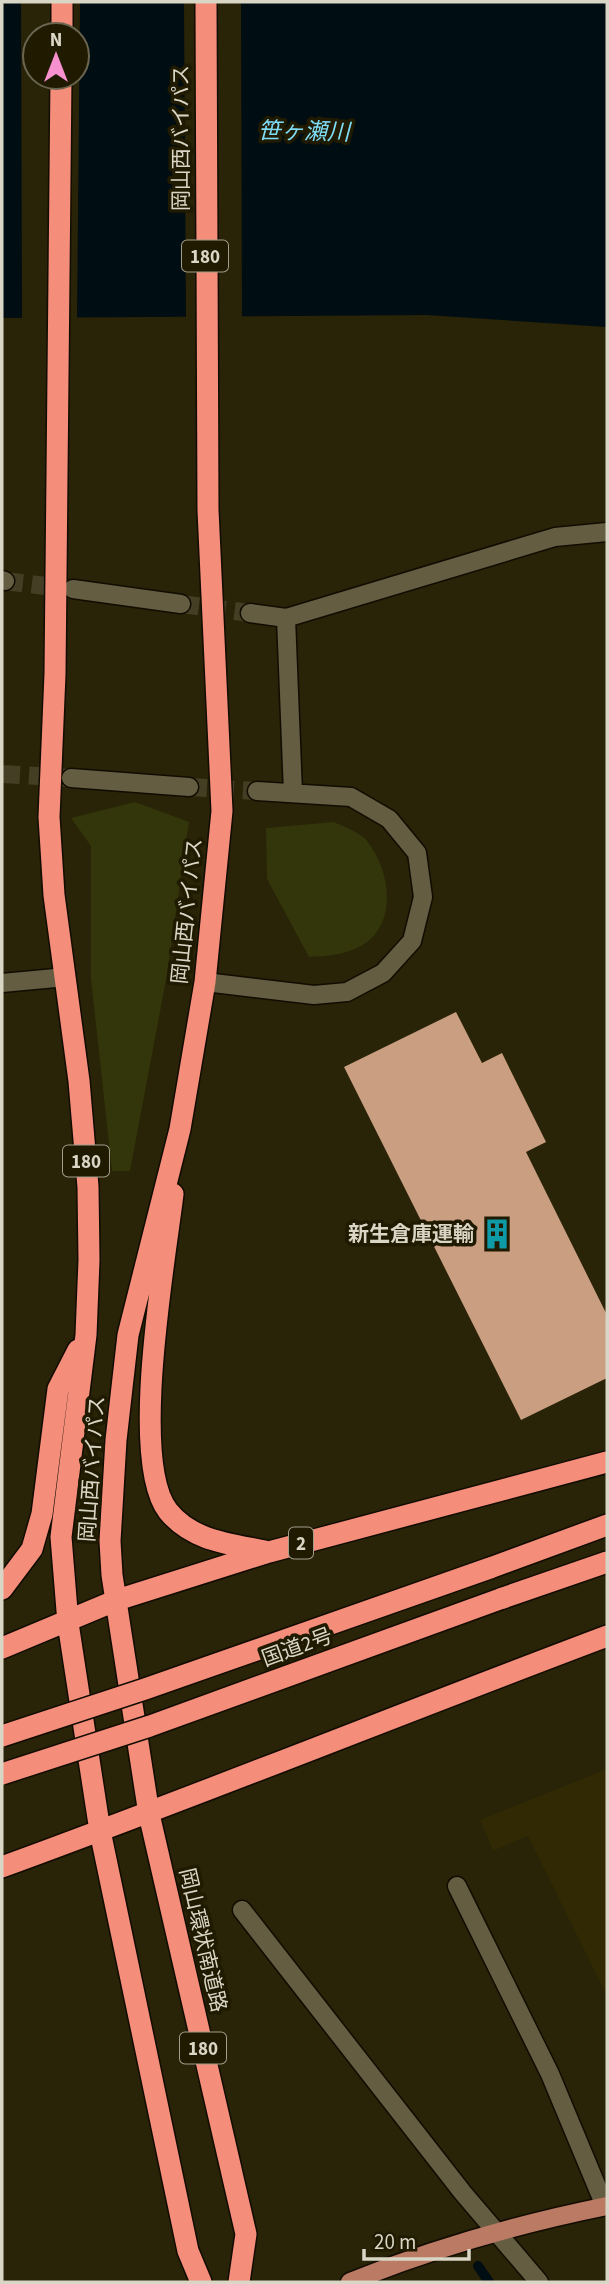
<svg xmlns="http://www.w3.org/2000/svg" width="609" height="2284" viewBox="0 0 609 2284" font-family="'Source Sans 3','Noto Sans JP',sans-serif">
	<rect width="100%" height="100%" fill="#292307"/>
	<path fill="#312904" d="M 607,1769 L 607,1996 L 528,1836 L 493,1851 L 480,1820 Z"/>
	<path fill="#32360a" d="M 135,802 L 189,822 L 166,980 L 130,1171 L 112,1171 L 91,979 L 91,846 L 71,818 Z
		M 334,822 C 344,827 360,832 367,841 C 390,869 399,925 361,946 C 344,955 328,956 309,957 L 267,879 L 266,828 Z"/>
	<path fill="#000d12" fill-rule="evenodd" d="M 2,2 L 607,2 L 607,327 L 427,315 L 2,318 ZM 35,35 L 77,35 L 77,77 L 35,77 Z"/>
	<path fill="#292307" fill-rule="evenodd" d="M 21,2 L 80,2 L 77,321 L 22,322 ZM 35,35 L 77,35 L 77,77 L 35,77 Z
		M 184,2 L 241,2 L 242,320 L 186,321 Z"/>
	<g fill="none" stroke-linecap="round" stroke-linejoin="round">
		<path stroke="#000d12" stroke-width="10" d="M 478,2266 L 489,2282"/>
	</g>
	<path fill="#ca9e81" d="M 456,1012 L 482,1063 L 502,1053 L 546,1142 L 526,1152 L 607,1315 L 607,1378 L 521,1420 L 344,1067 Z"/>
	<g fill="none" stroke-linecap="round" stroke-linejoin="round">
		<path stroke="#433e24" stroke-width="18" stroke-dasharray="18 9" stroke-linecap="butt" d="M 5,581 L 70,589
			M 181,604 L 250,613
			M 2,774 L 71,778
			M 189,787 L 257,791"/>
		<g stroke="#120c00" stroke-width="21">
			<path id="minor" d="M 2,580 L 5,581
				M 73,589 L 181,604
				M 250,613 L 286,618 L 555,537 L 607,532
				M 286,618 L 293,793
				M 71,778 L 189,787
				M 205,982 L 314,995 L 347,992 L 383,973 L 412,941 L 423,897 L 417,853 L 389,819 L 351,797 L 257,791
				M 2,983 L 66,977
				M 457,1886 L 550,2074 L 605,2206
				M 242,1910 L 463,2193 L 539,2282"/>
		</g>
		<g stroke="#120c00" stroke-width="21">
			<path id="major" d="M 350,2282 C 434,2248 518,2224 607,2206"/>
		</g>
		<g stroke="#120c00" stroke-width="24">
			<path id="highway" d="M 206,2 L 208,510 L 222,811 L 205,982 L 180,1129 L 128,1335 L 116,1440 L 110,1541 L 112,1575 L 149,1814 L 246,2234 L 239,2282
				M 62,35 L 62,2
				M 61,77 L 55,674 L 49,817 L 54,895 L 79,1081 L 88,1187 L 89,1260 L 86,1335 L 61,1537 L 68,1623 L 100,1831 L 188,2251 L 201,2282
				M 173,1194 C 165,1261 129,1461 168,1511 C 192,1541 230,1544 265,1551
				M 490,1568 L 607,1525
				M 2,1589 L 32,1549 L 42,1514 L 58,1389 L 78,1350
				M 500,1599 L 607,1562
				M 2,1648 L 117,1600 L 269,1552 L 607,1462
				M 2,1867 C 205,1793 405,1712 607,1636"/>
		</g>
		<use href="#minor" stroke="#645d41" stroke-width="18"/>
		<use href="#major" stroke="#ba7a63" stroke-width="18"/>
		<use href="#highway" stroke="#f48d79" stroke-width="21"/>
		<g stroke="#120c00" stroke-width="24" stroke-linecap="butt">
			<path id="highway-bridge" d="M 2,1736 L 145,1689 L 490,1568
				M 2,1774 L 150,1726 L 500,1599"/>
		</g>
		<use href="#highway-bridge" stroke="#f48d79" stroke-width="21"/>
	</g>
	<defs>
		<g id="building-bare" transform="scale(2.415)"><path d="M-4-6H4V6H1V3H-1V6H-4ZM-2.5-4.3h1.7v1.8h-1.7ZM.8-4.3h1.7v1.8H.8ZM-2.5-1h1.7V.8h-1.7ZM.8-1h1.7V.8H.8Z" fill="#0f9aa8" stroke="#201a01" stroke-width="2.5" paint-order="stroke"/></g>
	</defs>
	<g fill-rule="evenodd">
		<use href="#building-bare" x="497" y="1234"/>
	</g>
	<g text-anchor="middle" stroke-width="7" stroke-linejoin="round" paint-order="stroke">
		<g fill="#201a01" stroke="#a29e8b" stroke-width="2">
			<rect x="182" y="240.5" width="46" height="31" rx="5"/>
			<rect x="63" y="1145.5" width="46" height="31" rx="5"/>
			<rect x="289" y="1527.5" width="24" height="31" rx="5"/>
			<rect x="180" y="2032.5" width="46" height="31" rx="5"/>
		</g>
		<g font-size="19" font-weight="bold" fill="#d9d6c6">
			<text x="205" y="263">180</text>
			<text x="86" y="1168">180</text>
			<text x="301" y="1550">2</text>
			<text x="203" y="2055">180</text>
		</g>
		<g font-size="21" fill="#d9d6c6" stroke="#201a01">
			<text transform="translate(181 138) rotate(-90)" y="7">岡山西バイパス</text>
			<text transform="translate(187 911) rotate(-84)" y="7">岡山西バイパス</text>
			<text transform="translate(92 1469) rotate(-86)" y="7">岡山西バイパス</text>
			<text transform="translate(297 1647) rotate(-20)" y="7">国道2号</text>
			<text transform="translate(203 1940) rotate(77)" y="7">岡山環状南道路</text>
		</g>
		<g font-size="21" font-weight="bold" fill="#d9d6c6" stroke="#201a01" text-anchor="end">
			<text x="474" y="1241">新生倉庫運輸</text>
		</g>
		<g font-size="23" font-style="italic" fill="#7fdcf7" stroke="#201a01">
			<text transform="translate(304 131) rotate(1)" y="8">笹ヶ瀬川</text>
		</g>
	</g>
	<rect width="609" height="2284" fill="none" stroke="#d9d6c6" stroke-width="7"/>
	<g transform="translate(56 56)"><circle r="33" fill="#201a01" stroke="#6a6550" stroke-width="2"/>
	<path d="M0-5L12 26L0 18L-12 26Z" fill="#f790ce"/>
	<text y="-10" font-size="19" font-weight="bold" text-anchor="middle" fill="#d9d6c6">N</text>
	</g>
	<path d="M364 2249v10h105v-10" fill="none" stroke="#d9d6c6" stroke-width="3.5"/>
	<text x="374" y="2249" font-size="21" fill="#d9d6c6" stroke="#201a01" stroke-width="5" paint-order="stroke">20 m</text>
</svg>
